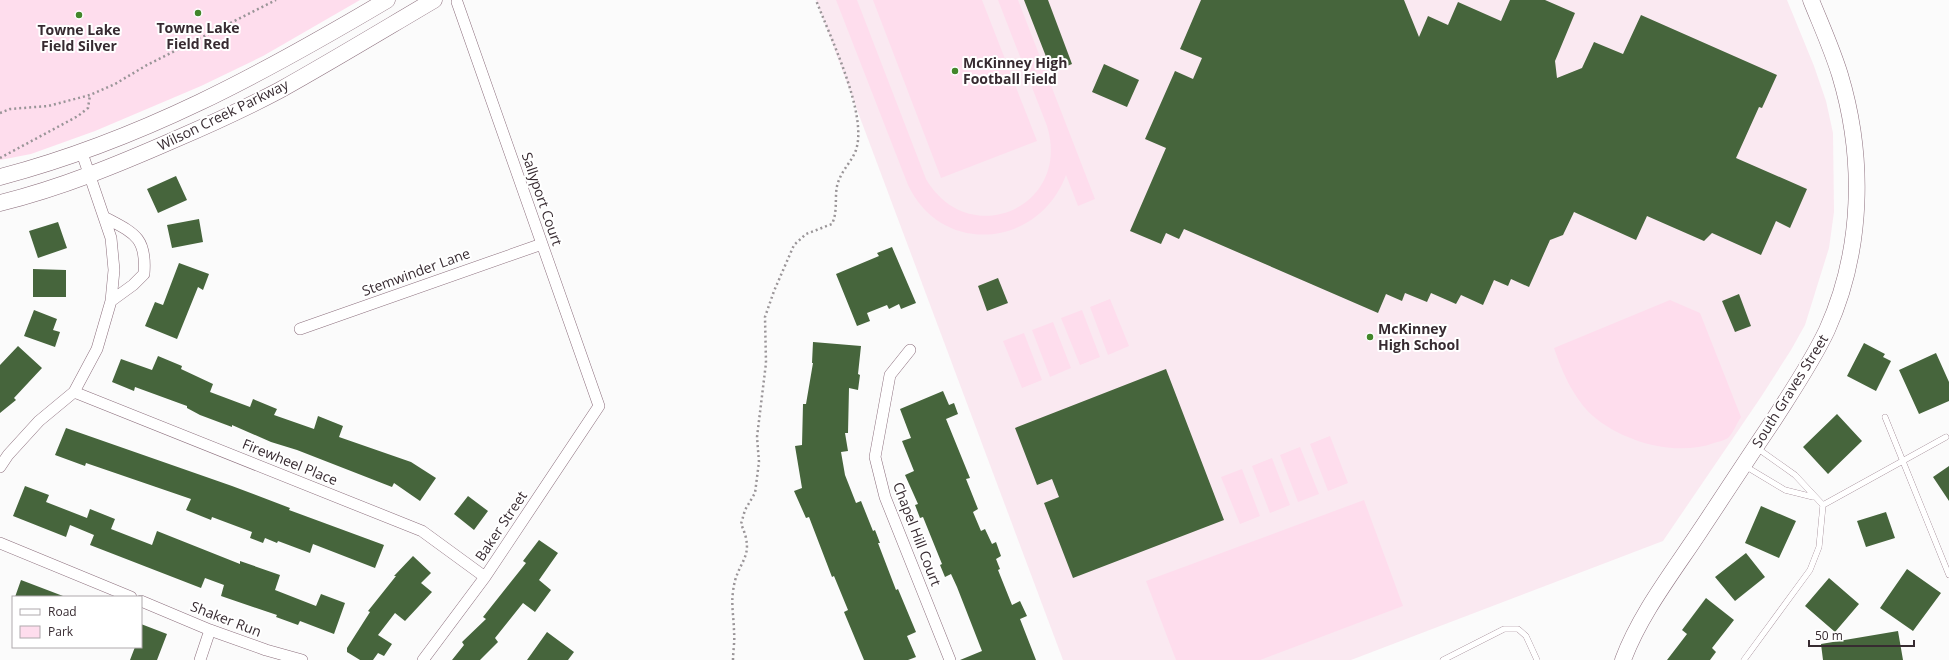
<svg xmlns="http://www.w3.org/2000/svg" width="1949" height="660" viewBox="0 0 1949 660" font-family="'Open Sans',sans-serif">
	<rect width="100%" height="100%" fill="#fbfbfb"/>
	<path fill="#fae9f1" d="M 816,0 L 1787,0 L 1814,66 L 1826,101 L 1833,133 L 1834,212 L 1829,248 L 1805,325 L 1791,350 L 1761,397 L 1663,541 L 1351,660 L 1063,660 Z"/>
	<path fill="#fedded" d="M 0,0 L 360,0 L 263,56 L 201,86 L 95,131 L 31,154 L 0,160 Z
		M 836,0 L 857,0 L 926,179 C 969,252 1072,207 1047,126 L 998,0 L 1018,0 L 1095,199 L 1078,206 L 1066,175 C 1039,248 942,257 908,185 Z
		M 873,0 L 982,0 L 1037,141 L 941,178 Z
		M 1110,299 L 1129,346 L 1108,355 L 1090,307 Z
		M 1670,300 L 1700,313 L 1741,417 C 1737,423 1733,433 1728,438 C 1725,440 1718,442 1714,443 C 1676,457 1623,442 1593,416 C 1574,399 1562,372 1554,348 Z
		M 1082,310 L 1100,357 L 1080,365 L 1061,318 Z
		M 1053,322 L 1071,368 L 1050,377 L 1032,330 Z
		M 1024,333 L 1042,380 L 1022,388 L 1003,341 Z
		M 1330,436 L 1348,483 L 1328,491 L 1310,444 Z
		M 1300,447 L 1319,494 L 1298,502 L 1280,455 Z
		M 1272,458 L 1290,505 L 1270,513 L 1252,466 Z
		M 1242,469 L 1260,516 L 1240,524 L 1221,477 Z
		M 1364,500 L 1403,606 L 1260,660 L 1176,660 L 1146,581 Z"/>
	<path fill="#46653c" d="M 1024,0 L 1048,0 L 1072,64 L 1052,72 Z
		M 1201,0 L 1404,0 L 1419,37 L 1428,16 L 1448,25 L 1458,2 L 1501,21 L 1510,0 L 1545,0 L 1575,13 L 1555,61 L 1557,78 L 1582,68 L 1594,42 L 1623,54 L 1641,15 L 1777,75 L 1762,108 L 1759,107 L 1736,158 L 1807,189 L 1790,228 L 1776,221 L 1761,255 L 1712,233 L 1704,241 L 1647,216 L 1636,240 L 1574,212 L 1563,235 L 1550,240 L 1529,287 L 1511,279 L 1508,286 L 1494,280 L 1483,305 L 1461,295 L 1456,304 L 1431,293 L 1427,302 L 1405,293 L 1402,301 L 1386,294 L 1378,313 L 1184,229 L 1179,239 L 1166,233 L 1161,244 L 1130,231 L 1166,148 L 1145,139 L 1175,71 L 1193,79 L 1202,58 L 1180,49 Z
		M 1104,64 L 1139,80 L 1127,107 L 1092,92 Z
		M 176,176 L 187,200 L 158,213 L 147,189 Z
		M 199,219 L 203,242 L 172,248 L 167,225 Z
		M 58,222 L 67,248 L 38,258 L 29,231 Z
		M 892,247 L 916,303 L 901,309 L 899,304 L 889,309 L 887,305 L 867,313 L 870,321 L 857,326 L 836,274 L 879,256 L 877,253 Z
		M 179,263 L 209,274 L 203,290 L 198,287 L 177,339 L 145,326 L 155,302 L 163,305 Z
		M 33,269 L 66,270 L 66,297 L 33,297 Z
		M 998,278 L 1008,303 L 987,311 L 978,286 Z
		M 1739,294 L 1751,326 L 1735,332 L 1722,301 Z
		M 34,310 L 57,319 L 53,330 L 60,332 L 55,347 L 24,336 Z
		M 813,342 L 861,346 L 858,374 L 860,375 L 858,390 L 849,388 L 848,433 L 845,433 L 848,451 L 841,452 L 845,475 L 856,503 L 861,501 L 873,531 L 875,530 L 880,543 L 878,543 L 896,590 L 898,589 L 916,632 L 907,636 L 916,657 L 908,660 L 864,660 L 844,612 L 848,610 L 834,576 L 832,577 L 809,517 L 806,518 L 794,491 L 802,488 L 795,446 L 802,445 L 803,404 L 806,404 L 813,363 L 812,363 Z
		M 1864,343 L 1885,354 L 1883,357 L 1891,361 L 1876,391 L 1847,376 Z
		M 18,346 L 42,368 L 14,398 L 16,400 L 0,413 L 0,365 Z
		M 1936,353 L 1949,382 L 1949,401 L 1919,414 L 1899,370 Z
		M 158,356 L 182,366 L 181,369 L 213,384 L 210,392 L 250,407 L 253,399 L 277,409 L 274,415 L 314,429 L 318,416 L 343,426 L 339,437 L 411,462 L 436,478 L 420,501 L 394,483 L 392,487 L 297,450 L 271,442 L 232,425 L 232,427 L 200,415 L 187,408 L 187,406 L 135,387 L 134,391 L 112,382 L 121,359 L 152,370 Z
		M 1166,369 L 1224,520 L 1073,578 L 1044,503 L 1059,497 L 1052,479 L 1037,485 L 1015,428 Z
		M 943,391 L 949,405 L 954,403 L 958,414 L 946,419 L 970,478 L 966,479 L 978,509 L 973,512 L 981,531 L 985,529 L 992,544 L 996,542 L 1001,556 L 996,559 L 1000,569 L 998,570 L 1012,605 L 1020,601 L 1027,616 L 1020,619 L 1036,660 L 960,660 L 982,651 L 957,587 L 951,574 L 945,577 L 940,565 L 942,564 L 923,517 L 920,518 L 915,505 L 918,504 L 905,475 L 914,471 L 902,441 L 911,438 L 900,409 Z
		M 1837,414 L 1862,441 L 1828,474 L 1803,447 Z
		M 66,428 L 232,486 L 290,508 L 289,510 L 384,545 L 375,568 L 313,544 L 310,553 L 278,541 L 277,543 L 265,538 L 263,543 L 250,538 L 252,532 L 212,517 L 211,520 L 186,510 L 191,499 L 86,463 L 85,466 L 55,455 Z
		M 1949,466 L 1949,501 L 1933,477 Z
		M 25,486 L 49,495 L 46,502 L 87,518 L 90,509 L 115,519 L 111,529 L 152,545 L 157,531 L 240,564 L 240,561 L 280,575 L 275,590 L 316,606 L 321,594 L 345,603 L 334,634 L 300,621 L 298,625 L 276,617 L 277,615 L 221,596 L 224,585 L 205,578 L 201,588 L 90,545 L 94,535 L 70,525 L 66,537 L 13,516 Z
		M 468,496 L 488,511 L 474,530 L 454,514 Z
		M 1761,506 L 1796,521 L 1779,558 L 1745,543 Z
		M 1886,512 L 1895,538 L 1866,547 L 1857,521 Z
		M 539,540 L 558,553 L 539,580 L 551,590 L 535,612 L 523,603 L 495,638 L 498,642 L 480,660 L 452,660 L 464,645 L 462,642 L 486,619 L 483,617 L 526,563 L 523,561 Z
		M 1746,553 L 1765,577 L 1735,601 L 1715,577 Z
		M 413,556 L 431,573 L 421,583 L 432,592 L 405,621 L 395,613 L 378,635 L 392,644 L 384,656 L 378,653 L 373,660 L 360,660 L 347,652 L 347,648 L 370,612 L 368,611 L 396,576 L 394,576 Z
		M 1907,569 L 1941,593 L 1913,631 L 1880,608 Z
		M 1829,578 L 1859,604 L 1835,632 L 1805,606 Z
		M 21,580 L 63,596 L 63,597 L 15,597 Z
		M 1706,598 L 1734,620 L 1712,648 L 1716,652 L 1710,660 L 1667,660 L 1687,634 L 1682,630 Z
		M 141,624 L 167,634 L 157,660 L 130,660 L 135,647 L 141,647 Z
		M 1898,631 L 1903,660 L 1823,660 L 1821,644 Z
		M 547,632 L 574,652 L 568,660 L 527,660 Z"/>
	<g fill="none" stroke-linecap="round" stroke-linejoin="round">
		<g stroke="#8c6f7d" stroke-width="6">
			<path id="lane" d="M 1885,417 L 1949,575
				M 1757,448 L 1795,475 L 1823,505
				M 1745,466 L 1785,490 L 1813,497
				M 1443,660 L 1504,629 L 1518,629 L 1526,636 L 1537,660
				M 1744,660 L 1810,570 L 1819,547 L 1823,505 L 1946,437"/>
		</g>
		<g stroke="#8c6f7d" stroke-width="12">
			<path id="street" d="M 104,217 C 134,233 147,237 144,274 L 133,285 L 111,301
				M 300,329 L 542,244
				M 910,350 L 890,375 L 875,457 L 885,497 L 950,660
				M 74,392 L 422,531 L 485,577
				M 0,467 L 8,455 L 39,421 L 74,392 L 97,349 L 111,301 L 114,270 L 111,238 L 82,153
				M 0,543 L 131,597
				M 141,601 L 210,630 L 266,650 L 302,660
				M 200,660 L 210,630
				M 423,660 L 485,577 L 599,406 L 457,2"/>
		</g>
		<g stroke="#8c6f7d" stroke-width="17">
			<path id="secondary" d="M 0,177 C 141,140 262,74 387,0
				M 0,203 C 61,188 119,164 176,139 C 211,124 246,108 280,90 C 332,61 383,30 434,0
				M 1623,660 C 1640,614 1673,572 1700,531 C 1724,495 1748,458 1773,421 C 1792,391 1812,362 1827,330 C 1863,250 1865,158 1840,75 C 1832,49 1821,25 1811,0"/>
		</g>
		<path stroke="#9a9598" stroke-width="2.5" stroke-dasharray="2 3" stroke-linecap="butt" d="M 0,113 L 10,109 L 48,106 L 90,95 L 115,84 L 147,65 L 276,0
			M 0,158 L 78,116 L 88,108 L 90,95
			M 733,660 C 733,651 735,641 734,632 C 734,619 731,605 733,592 C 736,560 757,559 741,524 L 745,510 L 755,493 L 759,462 L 757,437 L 766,363 L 765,317 L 774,291 L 794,245 L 806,234 L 832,224 C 839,209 833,193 839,180 C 843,169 852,161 856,150 C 868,114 830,37 816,0"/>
		<use href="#lane" stroke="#fff" stroke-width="5.5"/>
		<use href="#street" stroke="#fff" stroke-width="11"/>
		<use href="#secondary" stroke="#fff" stroke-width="16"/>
	</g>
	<g fill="#42862a" stroke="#fff" stroke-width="1.5">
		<circle cx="198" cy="13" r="4"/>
		<circle cx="79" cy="15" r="4"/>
		<circle cx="955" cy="71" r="4"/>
		<circle cx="1370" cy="337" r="4"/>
	</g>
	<g text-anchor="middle" stroke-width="4" stroke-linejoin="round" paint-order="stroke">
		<g font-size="14" font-weight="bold" fill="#372b31" stroke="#fff">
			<text x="198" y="33">Towne Lake<tspan x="198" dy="16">Field Red</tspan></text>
			<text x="79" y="35">Towne Lake<tspan x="79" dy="16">Field Silver</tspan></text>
			<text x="963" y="68" text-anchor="start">McKinney High<tspan x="963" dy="16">Football Field</tspan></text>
			<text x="1378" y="334" text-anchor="start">McKinney<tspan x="1378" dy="16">High School</tspan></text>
		</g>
		<g font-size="14" fill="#372b31" stroke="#fff">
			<text transform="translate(223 115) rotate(-26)" y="5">Wilson Creek Parkway</text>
			<text transform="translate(542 199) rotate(71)" y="5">Sallyport Court</text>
			<text transform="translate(416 272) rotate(-20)" y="5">Stemwinder Lane</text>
			<text transform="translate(1790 391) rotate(-58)" y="5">South Graves Street</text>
			<text transform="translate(290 462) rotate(22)" y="5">Firewheel Place</text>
			<text transform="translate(501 526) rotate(-56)" y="5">Baker Street</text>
			<text transform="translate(917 534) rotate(69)" y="5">Chapel Hill Court</text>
			<text transform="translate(226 619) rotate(21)" y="5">Shaker Run</text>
		</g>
	</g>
	<rect x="12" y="596" width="130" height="52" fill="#ffffff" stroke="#afaaad"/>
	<rect x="20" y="609" width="20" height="6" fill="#ffffff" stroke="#afaaad"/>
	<text x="48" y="616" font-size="12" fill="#372b31">Road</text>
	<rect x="20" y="626" width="20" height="12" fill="#fedded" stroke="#afaaad"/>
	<text x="48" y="636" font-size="12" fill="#372b31">Park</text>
	<path d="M1809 640v6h105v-6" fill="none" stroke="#372b31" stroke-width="2"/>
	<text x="1815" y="640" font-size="12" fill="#372b31" stroke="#ffffff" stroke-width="3" paint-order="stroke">50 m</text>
</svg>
